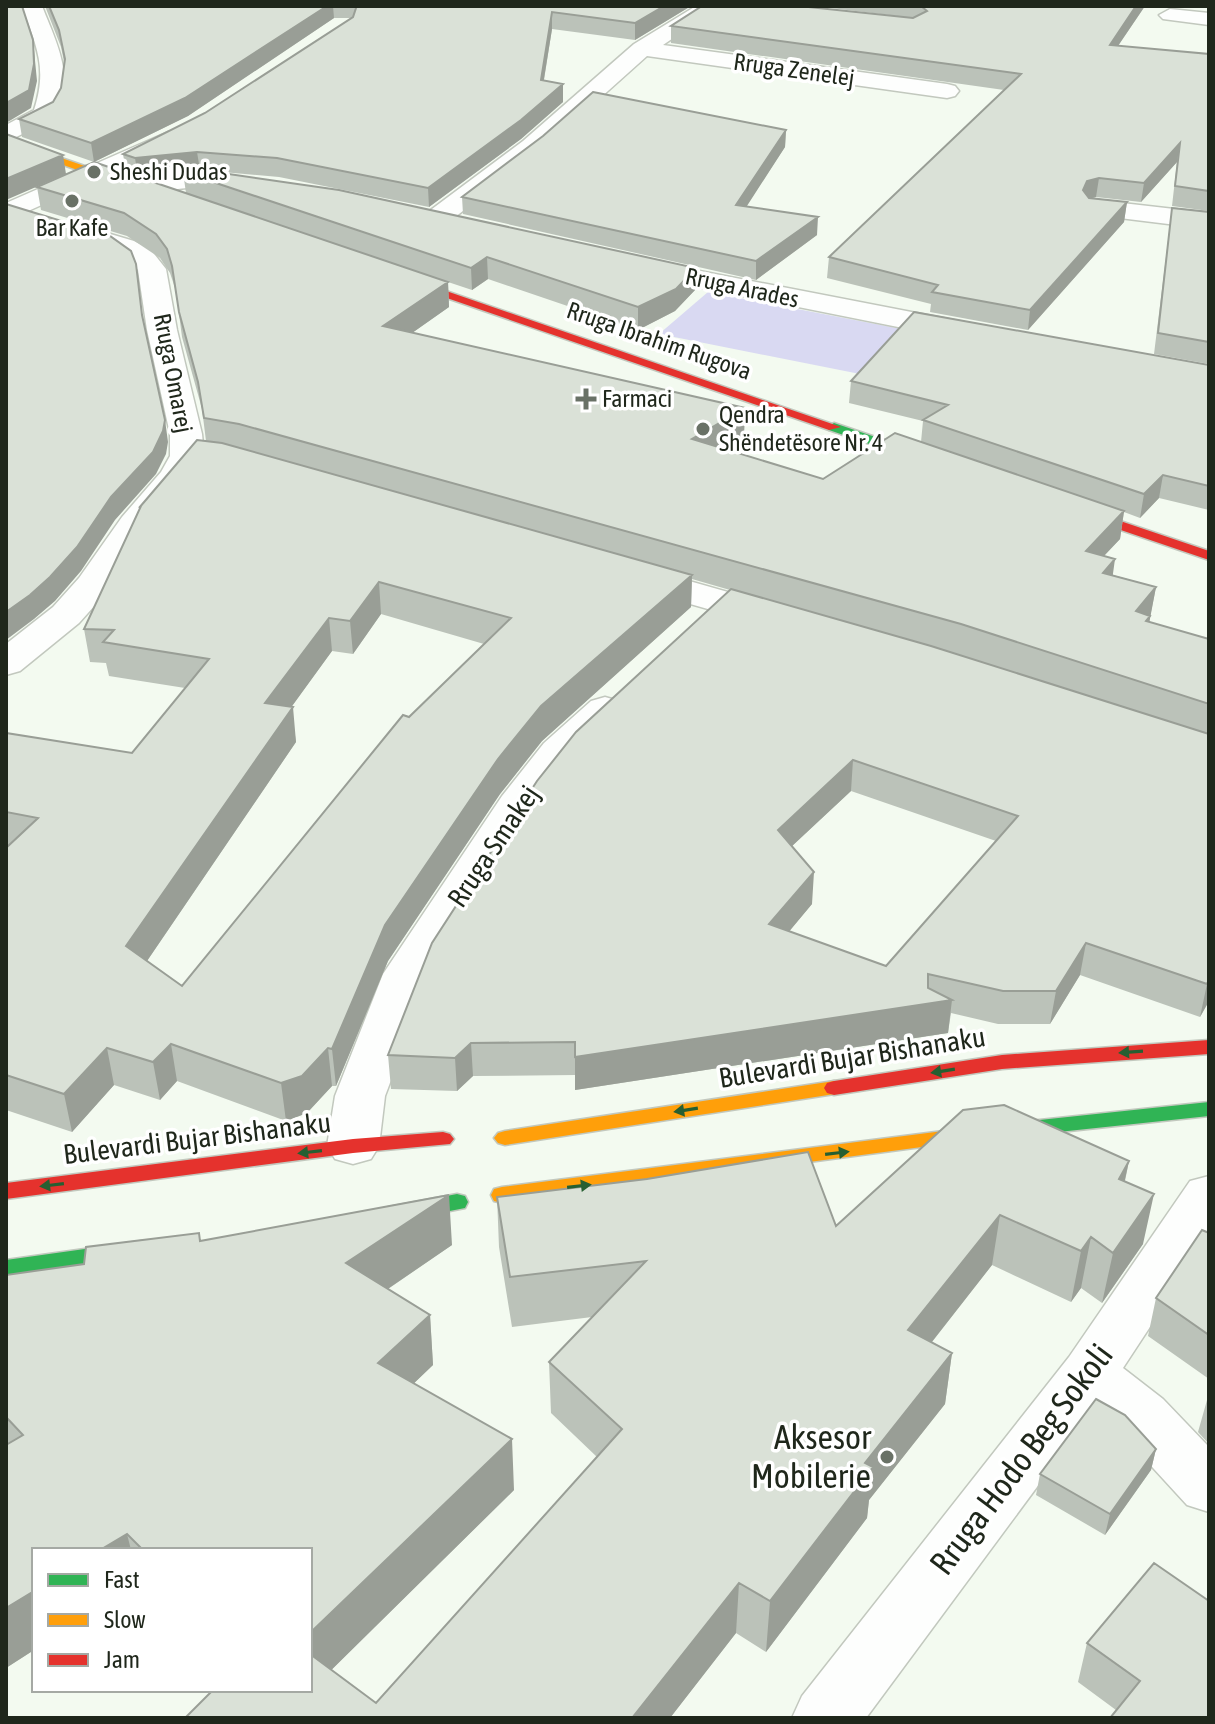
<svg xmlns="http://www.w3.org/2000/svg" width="1215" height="1724" viewBox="0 0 1215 1724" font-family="'Asap Condensed',sans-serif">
	<rect width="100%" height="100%" fill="#f3faf0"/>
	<path fill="#d9d9f2" d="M 708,292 L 912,331 L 870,376 L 659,334 Z"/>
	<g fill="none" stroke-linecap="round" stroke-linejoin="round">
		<g stroke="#c2c8be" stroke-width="3">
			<path id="street" d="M 22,6 L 42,6 C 56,42 78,82 53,119 L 6,142 L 6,125 L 34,110 C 48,67 36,46 22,6 Z
				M 696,6 L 720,6 L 663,45 L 947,84 L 955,86 L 959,91 L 955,96 L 947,98 L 647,56 L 541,151 L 446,224 L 428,224 L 424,218 L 428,212 L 523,141 L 634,44 Z
				M 1170,9 L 1209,13 L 1209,25 L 1163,19 L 1159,15 Z
				M 168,132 L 177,134 L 180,139 L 177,144 L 6,221 L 6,203 Z
				M 189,172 L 251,179 L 255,184 L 251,189 C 230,195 209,187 188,188 C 167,189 145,198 125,192 L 121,187 L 125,182 Z
				M 1096,200 L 1209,213 L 1209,229 L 1087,214 L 1083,208 L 1087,202 Z
				M 70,222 L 134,241 L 151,250 L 166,269 L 177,330 L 202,434 L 204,456 L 187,484 L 147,530 L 105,594 L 79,623 L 20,671 L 6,675 L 6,644 L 53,607 L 79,578 L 122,517 L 161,472 L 170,456 L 170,434 L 147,330 L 138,270 L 131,262 L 114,253 L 60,236 L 57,230 L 60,224 Z
				M 638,259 L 963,322 L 973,325 L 978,331 L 973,337 L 963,340 L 628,273 L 624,267 L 628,261 Z
				M 633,565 L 788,609 L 794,617 L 788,625 L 775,628 L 620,584 L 615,576 L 620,568 Z
				M 605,697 L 619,701 L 625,709 L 574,761 L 535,811 L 431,974 L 385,1096 L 379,1146 L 371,1159 L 353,1164 L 335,1159 L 327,1146 L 335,1096 L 383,974 L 502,796 L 544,743 L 591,701 Z
				M 1209,1176 L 1209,1237 L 1123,1368 L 1163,1399 L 1209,1447 L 1209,1512 L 1187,1505 L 1121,1433 L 1094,1410 L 866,1718 L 792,1718 L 802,1696 L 1069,1357 L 1190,1181 Z"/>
		</g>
		<g stroke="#c2c8be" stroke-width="3">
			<path id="fast" d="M 834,423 L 943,460 L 945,463 L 938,467 L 933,466 L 829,430 L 827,427 Z
				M 1209,1102 L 1209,1116 L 975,1141 L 968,1139 L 964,1134 L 968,1129 L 975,1127 Z
				M 457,1194 L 465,1196 L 468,1202 L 465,1208 L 389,1223 L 381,1221 L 378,1215 L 381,1209 L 389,1207 Z
				M 142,1241 L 150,1243 L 153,1249 L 150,1255 L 6,1276 L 6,1260 Z"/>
		</g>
		<g stroke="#c2c8be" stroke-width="3">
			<path id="slow" d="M 6,139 L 140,185 L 141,187 L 132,189 L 6,145 Z
				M 834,1081 L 841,1083 L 844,1088 L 841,1093 L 505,1145 L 498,1143 L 494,1138 L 498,1133 L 505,1131 Z
				M 975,1127 L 982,1129 L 986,1134 L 982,1139 L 502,1203 L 494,1201 L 491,1195 L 494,1189 L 502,1187 Z"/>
		</g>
		<g stroke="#c2c8be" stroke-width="3">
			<path id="jam" d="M 386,273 L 394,273 L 841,427 L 829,430 L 386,277 Z
				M 1067,503 L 1209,551 L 1209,560 L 1062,510 L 1062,504 Z
				M 1209,1040 L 1209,1054 L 1002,1069 L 834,1095 L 827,1093 L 824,1088 L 827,1083 L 834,1081 L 1002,1055 Z
				M 443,1132 L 450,1134 L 454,1139 L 450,1144 L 353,1153 L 6,1199 L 6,1183 L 353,1139 Z"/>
		</g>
		<use href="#street" fill="#fdfefd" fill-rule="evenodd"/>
		<use href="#fast" fill="#30b455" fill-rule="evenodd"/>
		<use href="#slow" fill="#ff9f0a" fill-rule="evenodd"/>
		<use href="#jam" fill="#e5322d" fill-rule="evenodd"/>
	</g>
	<path fill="#bbc2b9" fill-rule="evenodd" d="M 45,6 L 691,6 L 635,40 L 552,29 L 544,80 L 563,84 L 563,102 L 521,139 L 429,207 L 279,177 L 200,170 L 138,177 L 126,172 L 123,154 L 205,113 L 351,18 L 334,18 L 188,116 L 94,162 L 22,137 L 19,119 L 53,102 L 61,88 L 64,62 L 61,47 Z
		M 814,6 L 1145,6 L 1118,46 L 1209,54 L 1209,211 L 1172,206 L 1177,162 L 1141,202 L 1096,197 L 1093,198 L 1127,202 L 1124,222 L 1028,330 L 930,312 L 931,304 L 827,278 L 829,257 L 1004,90 L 671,43 L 671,26 L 914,18 Z
		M 786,130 L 785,147 L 746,206 L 817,235 L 756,280 L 463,214 L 462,197 Z
		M 183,172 L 695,290 L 675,311 L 638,330 L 488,279 L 472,290 L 448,282 L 449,307 L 412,333 L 745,408 L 744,435 L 722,448 L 823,479 L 921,442 L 923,421 L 849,403 L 851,381 L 1209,365 L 1209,510 L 1159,498 L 1140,518 L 1124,512 L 1120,539 L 1104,556 L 1113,575 L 1156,587 L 1149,622 L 1209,639 L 1209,1001 L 1200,1017 L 1080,975 L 1050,1024 L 998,1024 L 951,1013 L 948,1033 L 575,1090 L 575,1075 L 473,1076 L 457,1091 L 391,1089 L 388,1055 L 730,590 L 692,579 L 691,607 L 542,741 L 500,794 L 388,961 L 336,1086 L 332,1086 L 307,1113 L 286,1121 L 177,1081 L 160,1100 L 114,1085 L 72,1132 L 6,1110 L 6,848 L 7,847 L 6,847 L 6,733 L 132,753 L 185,688 L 109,676 L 106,663 L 90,662 L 84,629 L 139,511 L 139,508 L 206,441 L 202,409 L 182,337 L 176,291 L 170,273 L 160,258 L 127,236 L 41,210 L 37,187 L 186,193 ZM 381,614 L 484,644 L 182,986 L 147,961 L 296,742 L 291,707 L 332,651 L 353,654 ZM 851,791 L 996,841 L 886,966 L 789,931 L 812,904 L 792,846 Z
		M 1172,208 L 1209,212 L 1209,364 L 1154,354 Z
		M 1129,1161 L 1125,1181 L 1143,1244 L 1102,1303 L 1081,1288 L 1071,1302 L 992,1265 L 932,1342 L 952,1353 L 945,1404 L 869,1500 L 867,1518 L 766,1652 L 736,1633 L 670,1718 L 185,1718 L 310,1690 L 310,1550 L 34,1550 L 34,1650 L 6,1668 L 6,1275 L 84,1264 L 201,1241 L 452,1245 L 388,1289 L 430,1315 L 433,1365 L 414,1383 L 514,1490 L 331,1670 L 376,1703 L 597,1457 L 551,1413 L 549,1362 L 592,1317 L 512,1327 L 499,1247 L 497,1197 L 836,1226 Z
		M 1209,1233 L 1209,1379 L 1148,1336 L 1156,1298 Z
		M 1209,1393 L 1209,1444 L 1198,1432 Z
		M 1156,1449 L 1151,1470 L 1105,1535 L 1036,1495 L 1040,1474 Z
		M 1209,1601 L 1116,1710 L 1078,1682 L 1087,1643 Z"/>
	<path fill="#999e96" d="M 327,6 L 333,6 L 334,18 L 188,116 L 94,162 L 91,143 Z
		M 664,6 L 691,6 L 635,40 L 635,23 Z
		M 1136,6 L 1145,6 L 1107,62 L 1110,45 Z
		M 552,12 L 552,29 L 541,97 L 541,80 Z
		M 33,40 L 37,81 L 31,108 L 6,123 L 6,103 Z
		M 563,84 L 563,102 L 521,139 L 429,207 L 428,188 Z
		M 786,130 L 785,147 L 736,223 L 736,205 Z
		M 1180,143 L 1177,162 L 1141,202 L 1144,183 Z
		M 197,152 L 200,170 L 138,177 L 135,158 Z
		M 63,155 L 66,174 L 6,200 L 6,179 Z
		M 1099,178 L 1096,197 L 1084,200 L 1083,190 L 1087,181 Z
		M 1127,202 L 1124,222 L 1028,330 L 1030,310 Z
		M 818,217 L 817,235 L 756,280 L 756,261 Z
		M 487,257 L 488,279 L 472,290 L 471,268 Z
		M 696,268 L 695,290 L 675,311 L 638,330 L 638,307 Z
		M 448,282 L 449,307 L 385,352 L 383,326 Z
		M 745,408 L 744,435 L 691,466 L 692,439 Z
		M 165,420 L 168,442 L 166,454 L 156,474 L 115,520 L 81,571 L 55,601 L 34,619 L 6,640 L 6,612 Z
		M 1163,475 L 1159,498 L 1140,518 L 1144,494 Z
		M 1124,511 L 1120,539 L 1081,580 L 1086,551 Z
		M 1115,559 L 1111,588 L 1103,573 Z
		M 692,575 L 691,607 L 542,741 L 500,794 L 388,961 L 336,1086 L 332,1049 L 385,925 L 498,759 L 541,706 Z
		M 379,582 L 381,614 L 353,654 L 350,621 Z
		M 1156,587 L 1145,645 L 1136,611 Z
		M 329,618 L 332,651 L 269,738 L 265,703 Z
		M 293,707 L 296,742 L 132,983 L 126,946 Z
		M 853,760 L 851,791 L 776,861 L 778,830 Z
		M 814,872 L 812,904 L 768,957 L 769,924 Z
		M 1086,943 L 1080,975 L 1050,1024 L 1056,991 Z
		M 1209,980 L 1209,1001 L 1200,1017 L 1207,984 Z
		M 952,1000 L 948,1033 L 575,1090 L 575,1057 Z
		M 471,1043 L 473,1076 L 457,1091 L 455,1058 Z
		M 171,1044 L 177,1081 L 160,1100 L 153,1062 Z
		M 107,1048 L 114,1085 L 72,1132 L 64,1094 Z
		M 328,1048 L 332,1086 L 307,1113 L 286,1121 L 281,1083 Z
		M 1129,1161 L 1118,1211 L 1119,1179 Z
		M 1154,1194 L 1143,1244 L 1102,1303 L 1113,1253 Z
		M 449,1195 L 452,1245 L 351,1314 L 346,1263 Z
		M 1000,1215 L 992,1265 L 902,1380 L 908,1330 Z
		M 1091,1237 L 1081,1288 L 1071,1302 L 1081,1251 Z
		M 430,1315 L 433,1365 L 383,1413 L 378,1363 Z
		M 952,1353 L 945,1404 L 869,1500 L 867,1518 L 766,1652 L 770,1601 L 865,1463 Z
		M 512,1439 L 514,1490 L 305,1696 L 310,1690 L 310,1633 Z
		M 1156,1449 L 1151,1470 L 1105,1535 L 1110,1514 Z
		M 127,1534 L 131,1550 L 100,1550 Z
		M 739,1583 L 736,1633 L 670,1718 L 632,1718 Z
		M 34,1591 L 34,1650 L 6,1668 L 6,1608 Z"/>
	<path fill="#dae1d7" stroke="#999e96" stroke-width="2" fill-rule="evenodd" d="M 6,6 L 22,6 L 33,40 L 34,64 L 29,90 L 6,103 Z
		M 49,6 L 327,6 L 185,98 L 91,143 L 19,119 L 53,102 L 61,88 L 65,59 L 59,30 Z
		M 355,6 L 664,6 L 635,23 L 552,12 L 541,80 L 563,84 L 521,120 L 428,188 L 277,158 L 197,152 L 135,158 L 123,154 L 205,113 L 353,17 L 356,8 Z
		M 702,6 L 799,6 L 913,18 L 927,11 L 921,6 L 1136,6 L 1110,45 L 1209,54 L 1209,191 L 1175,186 L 1180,143 L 1144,183 L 1099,178 L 1087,181 L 1083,190 L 1089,198 L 1127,202 L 1030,310 L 932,292 L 938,285 L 829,257 L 1021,74 L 671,26 Z
		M 593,92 L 786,130 L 736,205 L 818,217 L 756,261 L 462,197 L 543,136 Z
		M 6,134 L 63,155 L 6,179 Z
		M 94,162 L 448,282 L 383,326 L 745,408 L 692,439 L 823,479 L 895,433 L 1124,511 L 1086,551 L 1115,559 L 1103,573 L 1156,587 L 1136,611 L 1150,616 L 1146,621 L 1209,639 L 1209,704 L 961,624 L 239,424 L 204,418 L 198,382 L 179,312 L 172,266 L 167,249 L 156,234 L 124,213 L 37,187 Z
		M 183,172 L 215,172 L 339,190 L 696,268 L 676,289 L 638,307 L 487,257 L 471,268 Z
		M 6,204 L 110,236 L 131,251 L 136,264 L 142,315 L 165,420 L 163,431 L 153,452 L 111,497 L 77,547 L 50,577 L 30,595 L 6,612 Z
		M 1172,208 L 1209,212 L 1209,342 L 1158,333 Z
		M 914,312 L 1209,365 L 1209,486 L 1163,475 L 1144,494 L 923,420 L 948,405 L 851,381 Z
		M 197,440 L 222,443 L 692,575 L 541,706 L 498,759 L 385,925 L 332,1049 L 328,1048 L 302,1076 L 281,1083 L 171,1044 L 153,1062 L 107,1048 L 64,1094 L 6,1075 L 6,848 L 38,818 L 6,812 L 6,733 L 132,753 L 209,659 L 103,642 L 114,630 L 84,629 L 141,506 L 139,508 ZM 379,582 L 511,618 L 409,717 L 403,715 L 182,986 L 126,946 L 293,707 L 265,703 L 329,618 L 350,621 Z
		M 731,589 L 931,646 L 1209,734 L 1209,980 L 1207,984 L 1086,943 L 1056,991 L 1003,991 L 928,974 L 928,988 L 952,1000 L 575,1057 L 575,1042 L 471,1043 L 455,1058 L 388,1055 L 432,943 L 537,781 L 576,732 ZM 853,760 L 1018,816 L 886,966 L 769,924 L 814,872 L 778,830 Z
		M 1004,1105 L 1129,1161 L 1119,1179 L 1154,1194 L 1113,1253 L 1091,1237 L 1081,1251 L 1000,1215 L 908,1330 L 952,1353 L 865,1463 L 873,1467 L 770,1601 L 739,1583 L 632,1718 L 185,1718 L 213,1690 L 310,1690 L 310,1654 L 376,1703 L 622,1429 L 549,1362 L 646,1261 L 510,1277 L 497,1197 L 647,1179 L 808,1152 L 836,1226 L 963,1110 Z
		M 449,1195 L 346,1263 L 430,1315 L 378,1363 L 512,1439 L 310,1633 L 310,1550 L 143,1550 L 127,1534 L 100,1550 L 34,1550 L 34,1591 L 6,1608 L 6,1445 L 23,1435 L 6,1417 L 6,1275 L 84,1264 L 86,1247 L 199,1233 L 200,1241 Z
		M 1202,1230 L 1209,1233 L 1209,1335 L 1156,1298 Z
		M 1096,1399 L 1125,1415 L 1156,1449 L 1110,1514 L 1040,1474 Z
		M 1154,1563 L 1209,1601 L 1209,1718 L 1110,1718 L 1140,1681 L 1087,1643 Z"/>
	<defs><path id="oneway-solid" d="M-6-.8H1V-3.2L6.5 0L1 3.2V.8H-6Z" transform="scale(2)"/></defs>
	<g fill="#265f32">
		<use href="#oneway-solid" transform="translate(1131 1052) rotate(176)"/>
		<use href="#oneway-solid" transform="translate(943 1071) rotate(171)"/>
		<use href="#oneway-solid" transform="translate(686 1110) rotate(171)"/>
		<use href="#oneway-solid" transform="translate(310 1152) rotate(173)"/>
		<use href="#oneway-solid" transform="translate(837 1153) rotate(-7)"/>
		<use href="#oneway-solid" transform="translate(52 1185) rotate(173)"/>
		<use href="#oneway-solid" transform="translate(579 1186) rotate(-7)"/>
	</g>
	<g fill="#697166" stroke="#fff" stroke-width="3">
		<circle cx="94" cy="172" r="8"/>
		<circle cx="72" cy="201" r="8"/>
		<path d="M582 387h8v8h8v8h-8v8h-8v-8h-8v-8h8z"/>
		<circle cx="703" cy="429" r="8"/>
		<circle cx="887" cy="1457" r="8"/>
	</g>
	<g text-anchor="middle" stroke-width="7" stroke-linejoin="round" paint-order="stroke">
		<g font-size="24" fill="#1f271b" stroke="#fff">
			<text transform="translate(794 70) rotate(8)" y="8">Rruga Zenelej</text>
			<text transform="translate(742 288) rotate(12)" y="8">Rruga Arades</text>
			<text transform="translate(659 341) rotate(19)" y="8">Rruga Ibrahim Rugova</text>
			<text transform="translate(173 373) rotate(79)" y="8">Rruga Omarej</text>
		</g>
		<g font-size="24" fill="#1f271b" stroke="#fff" text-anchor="start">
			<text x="110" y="180">Sheshi Dudas</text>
			<text x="72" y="236" text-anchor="middle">Bar Kafe</text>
			<text x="602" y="407">Farmaci</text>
			<text x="719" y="423">Qendra<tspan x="719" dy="28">Shëndetësore Nr. 4</tspan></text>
		</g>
		<g font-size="28" fill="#1f271b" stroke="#fff">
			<text transform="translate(493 846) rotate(-56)" y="10">Rruga Smakej</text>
			<text transform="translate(852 1057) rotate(-9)" y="10">Bulevardi Bujar Bishanaku</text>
			<text transform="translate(197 1138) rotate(-7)" y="10">Bulevardi Bujar Bishanaku</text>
		</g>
		<g font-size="34" fill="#1f271b" stroke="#fff" text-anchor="end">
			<text x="871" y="1449">Aksesor<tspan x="871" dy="39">Mobilerie</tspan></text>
		</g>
		<g font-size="34" fill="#1f271b" stroke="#fff">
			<text transform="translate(1021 1459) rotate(-53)" y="12">Rruga Hodo Beg Sokoli</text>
		</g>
	</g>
	<rect width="1215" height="1724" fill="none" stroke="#1f271b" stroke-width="16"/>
	<rect x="32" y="1548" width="280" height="144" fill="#ffffff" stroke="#a5a9a4" stroke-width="2"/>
	<rect x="48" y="1574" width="40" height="12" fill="#30b455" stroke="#a5a9a4" stroke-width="2"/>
	<text x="104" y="1588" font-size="24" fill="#1f271b">Fast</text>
	<rect x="48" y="1614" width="40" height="12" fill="#ff9f0a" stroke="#a5a9a4" stroke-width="2"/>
	<text x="104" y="1628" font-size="24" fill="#1f271b">Slow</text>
	<rect x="48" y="1654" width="40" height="12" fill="#e5322d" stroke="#a5a9a4" stroke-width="2"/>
	<text x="104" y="1668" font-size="24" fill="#1f271b">Jam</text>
</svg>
